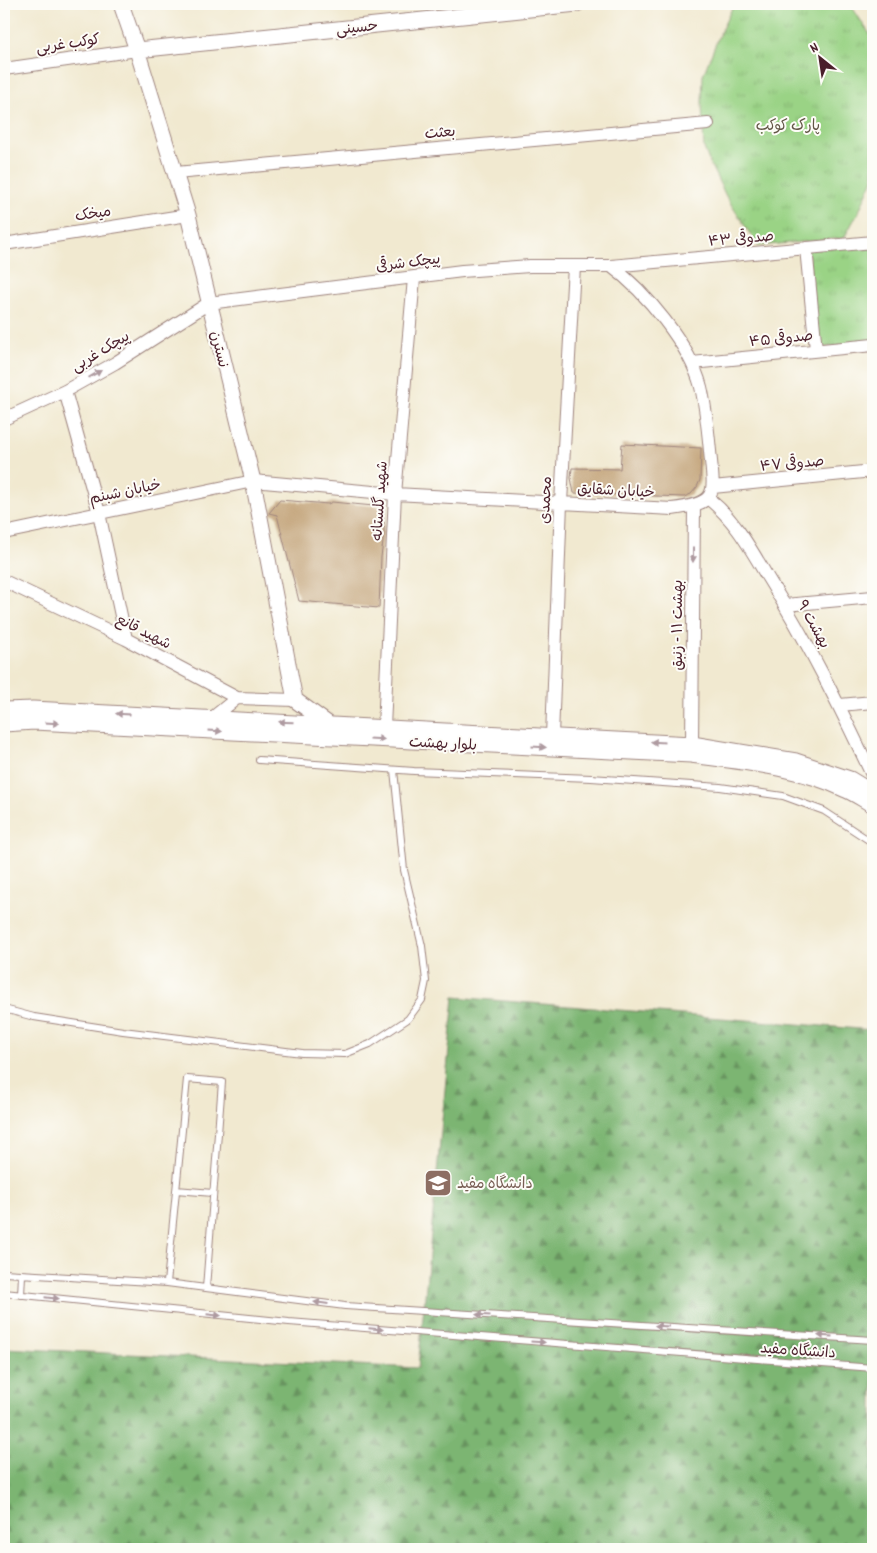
<svg xmlns="http://www.w3.org/2000/svg" width="877" height="1553" viewBox="0 0 877 1553" font-family="Dekko,'Playpen Sans Arabic',sans-serif">
	<defs>
		<pattern id="forest-firs" width="22" height="20" patternUnits="userSpaceOnUse" patternTransform="scale(1.25)"><rect width="22" height="20" fill="#7bb572"/><path d="M5 1l3.5 6h-7zM16 11l3.5 6h-7z" fill="#67935e"/></pattern>
		<pattern id="park-tufts" width="24" height="20" patternUnits="userSpaceOnUse" patternTransform="scale(1.25)"><rect width="24" height="20" fill="#9ad385"/><path d="M3 7l-1-3M5 7V3M7 7l1-3M15 17l-1-3M17 17v-4M19 17l1-3" fill="none" stroke="#86b573"/></pattern>
	</defs>
	<rect width="100%" height="100%" fill="#fdfcf7"/>
	<filter id="ink" filterUnits="userSpaceOnUse"><feTurbulence type="fractalNoise" baseFrequency=".02" numOctaves="2"/><feDisplacementMap in="SourceGraphic" scale="10" xChannelSelector="R" yChannelSelector="G"/><feConvolveMatrix kernelMatrix="1 2 1 2 8 2 1 2 1" color-interpolation-filters="sRGB"/></filter>
	<filter id="wash" filterUnits="userSpaceOnUse"><feTurbulence type="fractalNoise" baseFrequency=".0096" numOctaves="4" result="noise"/><feDisplacementMap in="SourceGraphic" scale="20" xChannelSelector="R" yChannelSelector="G"/><feGaussianBlur stdDeviation="1.12" result="paint"/><feColorMatrix in="noise" values="0 0 0 0 0 0 0 0 0 0 0 0 0 0 0 0 0 1.4 0 .05"/><feComposite in="paint" operator="in"/></filter>
	<g filter="url(#wash)">
		<rect width="100%" height="100%" fill="#f1e9d0"/>
		<path fill="url(#forest-firs)" stroke="#626a4e" d="M 454,997 L 873,1030 L 873,1549 L 4,1549 L 4,1348 L 418,1368 Z"/>
		<path fill="url(#park-tufts)" stroke="#727958" d="M 734,4 L 850,4 L 871,36 L 873,42 L 873,179 L 860,209 L 844,238 L 758,246 L 727,198 L 711,166 L 704,148 L 702,103 L 703,75 L 721,31 Z
			M 873,244 L 873,343 L 818,348 L 808,250 Z"/>
		<g id="blocks">
			<path fill="#c6a880" d="M 622,444 L 701,448 L 700,480 L 697,487 L 691,494 L 684,497 L 574,493 L 571,478 L 572,468 L 620,469 Z
				M 280,500 L 328,504 L 332,502 L 384,507 L 384,534 L 381,557 L 379,608 L 299,601 L 277,515 L 269,513 Z"/>
		</g>
	</g>
	<g filter="url(#ink)">
		<use href="#blocks" fill-opacity="0" stroke="#9e847e" stroke-width="1"/>
		<g fill="none" stroke-linecap="round" stroke-linejoin="round">
			<g stroke="#9e847e" stroke-width="8">
				<path id="service" d="M 259,760 L 414,771 L 591,778 L 720,787 L 783,796 L 824,811 L 873,843
					M 4,1009 L 34,1017 L 123,1031 L 302,1053 L 345,1054 L 370,1044 L 408,1019 L 422,1000 L 426,981 L 422,946 L 404,870 L 394,770
					M 176,1190 L 213,1193
					M 4,1273 L 167,1283 L 345,1306 L 873,1340
					M 167,1283 L 187,1079 L 222,1082 L 206,1288
					M 4,1293 L 289,1322 L 873,1368
					M 21,1295 L 22,1275"/>
			</g>
			<g stroke="#9e847e" stroke-width="14">
				<path id="minor" d="M 4,69 L 137,50
					M 176,173 L 708,124
					M 4,244 L 188,215
					M 806,248 L 816,350
					M 692,363 L 873,345
					M 65,391 L 99,513 L 126,639
					M 4,419 L 65,391 L 115,363 L 209,303 L 462,271 L 530,266 L 611,266 L 873,242
					M 713,487 L 873,471
					M 709,499 C 736,521 750,548 768,578 C 808,642 841,709 873,777
					M 4,533 L 253,481 L 395,494 L 672,509 C 720,503 714,494 710,451 C 708,430 706,408 701,387 C 690,345 645,291 611,266
					M 4,581 L 126,639 L 237,698 L 295,700
					M 785,605 L 873,597
					M 840,705 L 873,702
					M 211,719 L 237,698
					M 384,727 L 395,494 L 414,278
					M 552,736 L 561,503 L 574,266
					M 692,744 L 694,506"/>
			</g>
			<g stroke="#9e847e" stroke-width="17">
				<path id="tertiary" d="M 121,4 L 137,50 L 188,215 L 253,481 L 295,700 L 327,723
					M 137,50 L 577,4
					M 4,710 L 33,709 L 692,744 L 796,761 L 850,779 L 873,793
					M 4,724 L 34,722 L 691,755 C 742,762 799,767 846,790 C 855,794 864,800 873,805"/>
			</g>
			<use href="#service" stroke="#fff" stroke-width="6"/>
			<use href="#minor" stroke="#fff" stroke-width="12"/>
			<use href="#tertiary" stroke="#fff" stroke-width="15"/>
		</g>
		<defs><path id="oneway-solid" d="M-6-.8H1V-3.2L6.5 0L1 3.2V.8H-6Z" transform="scale(1.25)"/></defs>
		<g fill="#ae9aa0">
			<use href="#oneway-solid" transform="translate(95 374) rotate(-30)"/>
			<use href="#oneway-solid" transform="translate(693 555) rotate(90)"/>
			<use href="#oneway-solid" transform="translate(123 714) rotate(-177)"/>
			<use href="#oneway-solid" transform="translate(286 722) rotate(-178)"/>
			<use href="#oneway-solid" transform="translate(52 723) rotate(3)"/>
			<use href="#oneway-solid" transform="translate(215 731) rotate(3)"/>
			<use href="#oneway-solid" transform="translate(377 739) rotate(3)"/>
			<use href="#oneway-solid" transform="translate(658 742) rotate(-177)"/>
			<use href="#oneway-solid" transform="translate(539 747) rotate(3)"/>
			<use href="#oneway-solid" transform="translate(52 1298) rotate(6)"/>
			<use href="#oneway-solid" transform="translate(321 1303) rotate(-173)"/>
			<use href="#oneway-solid" transform="translate(214 1315) rotate(6)"/>
			<use href="#oneway-solid" transform="translate(483 1315) rotate(-176)"/>
			<use href="#oneway-solid" transform="translate(662 1326) rotate(-176)"/>
			<use href="#oneway-solid" transform="translate(376 1329) rotate(5)"/>
			<use href="#oneway-solid" transform="translate(825 1336) rotate(-176)"/>
			<use href="#oneway-solid" transform="translate(538 1342) rotate(4)"/>
		</g>
	</g>
	<defs>
		<g id="university-square" transform="scale(1.4375)"><rect x="-9" y="-9" width="18" height="18" rx="4" fill="#8d6e63" stroke="#fdfcf7"/><path d="M0-5L7-2L0 1L-7-2ZM-4 1L0 2.5L4 1V4Q0 6-4 4Z" fill="#fff"/></g>
	</defs>
	<g fill-rule="evenodd">
		<use href="#university-square" x="438" y="1183"/>
	</g>
	<g text-anchor="middle" stroke-width="4" stroke-linejoin="round" paint-order="stroke">
		<g font-size="15" fill="#4a1f2b" stroke="#fdfcf7">
			<text transform="translate(357 27) rotate(-6)" y="5">حسینی</text>
			<text transform="translate(68 43) rotate(-8)" y="5">کوکب غربی</text>
			<text transform="translate(440 132) rotate(-5)" y="5">بعثت</text>
			<text transform="translate(93 213) rotate(-9)" y="5">میخک</text>
			<text transform="translate(741 238) rotate(-5)" y="5">صدوقی ۴۳</text>
			<text transform="translate(408 262) rotate(-7)" y="5">پیچک شرقی</text>
			<text transform="translate(781 338) rotate(-6)" y="5">صدوقی ۴۵</text>
			<text transform="translate(220 349) rotate(76)" y="5">نسترن</text>
			<text transform="translate(100 351) rotate(-31)" y="5">پیچک غربی</text>
			<text transform="translate(792 463) rotate(-5)" y="5">صدوقی ۴۷</text>
			<text transform="translate(616 490) rotate(3)" y="5">خیابان شقایق</text>
			<text transform="translate(125 491) rotate(-12)" y="5">خیابان شبنم</text>
			<text transform="translate(545 500) rotate(-87)" y="5">محمدی</text>
			<text transform="translate(379 501) rotate(-86)" y="5">شهید گلستانه</text>
			<text transform="translate(814 624) rotate(61)" y="5">بهشت ۹</text>
			<text transform="translate(677 625) rotate(-90)" y="5">بهشت ۱۱ - زنبق</text>
			<text transform="translate(144 631) rotate(27)" y="5">شهید قانع</text>
			<text transform="translate(443 743) rotate(3)" y="5">بلوار بهشت</text>
			<text transform="translate(798 1350) rotate(4)" y="5">دانشگاه مفید</text>
		</g>
		<g font-size="15" fill="#625546" stroke="#fdfcf7">
			<text x="788" y="130">پارک کوکب</text>
		</g>
		<g font-size="15" fill="#785e54" stroke="#fdfcf7" text-anchor="start">
			<text x="457" y="1188">دانشگاه مفید</text>
		</g>
	</g>
	<rect width="877" height="1553" fill="none" stroke="#fdfcf7" stroke-width="20"/>
	<g transform="translate(820 58) rotate(330)" stroke="#fdfcf7" stroke-width="4" paint-order="stroke">
	<path d="M0-4L9 19L0 12L-9 19Z" fill="#4a1f2b"/>
	<text y="-8" font-size="14" font-weight="bold" text-anchor="middle" fill="#4a1f2b">N</text>
	</g>
</svg>
